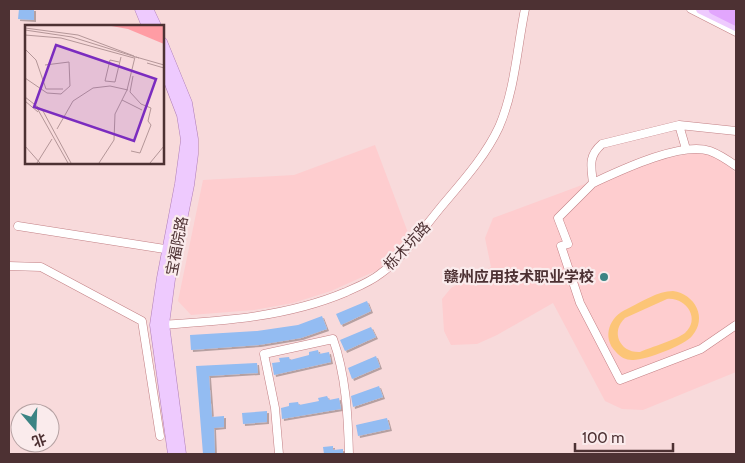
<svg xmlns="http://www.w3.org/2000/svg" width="745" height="463" viewBox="0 0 745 463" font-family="Cabin,'Noto Sans SC',sans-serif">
	<defs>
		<filter id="shadow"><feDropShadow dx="2" dy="2" stdDeviation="0" flood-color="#0004"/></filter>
	</defs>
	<rect width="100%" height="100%" fill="#f8dadb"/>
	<path fill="#fecdcf" d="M 375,145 L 410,238 L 378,270 L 331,291 L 293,303 L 254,310 L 191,315 L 178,301 L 203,180 L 294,175 Z
		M 693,153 L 709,154 L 721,160 L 736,173 L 736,372 L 643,410 L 622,409 L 605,401 L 553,303 L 497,335 L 477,344 L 451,345 L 444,331 L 442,299 L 451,288 L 491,267 L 485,238 L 493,218 L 582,185 L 618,175 L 664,159 Z"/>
	<path fill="#fcc577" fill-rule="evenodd" d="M 673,291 C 695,294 708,318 692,336 C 685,345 644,361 632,360 C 626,360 620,357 616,352 C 601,337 610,316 627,309 C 641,302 658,291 673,291 ZM 667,299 C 686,297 701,319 685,333 C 676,340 651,347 640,352 C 620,353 610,332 625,318 Z"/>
	<path fill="#93bcf2" filter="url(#shadow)" d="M 19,9 L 34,9 L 34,20 L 18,19 Z
		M 367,301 L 371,311 L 341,325 L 336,314 Z
		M 322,316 L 327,329 L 301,338 L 259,345 L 191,350 L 190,335 L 257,331 L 298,325 Z
		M 371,327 L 376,337 L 345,351 L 340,340 Z
		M 318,350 L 319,354 L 329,352 L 331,362 L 274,375 L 272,363 L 280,362 L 279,358 L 289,357 L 290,360 L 309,355 L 309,352 Z
		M 376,356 L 380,367 L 352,379 L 348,368 Z
		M 257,363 L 258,373 L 209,376 L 212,417 L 224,416 L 224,427 L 214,428 L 215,454 L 203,454 L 196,366 Z
		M 379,386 L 383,397 L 353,407 L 351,396 Z
		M 327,396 L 329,400 L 339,398 L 341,409 L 282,419 L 281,408 L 289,406 L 289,403 L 298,402 L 299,405 L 319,401 L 318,398 Z
		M 267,411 L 267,422 L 243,424 L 242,413 Z
		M 387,418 L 390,429 L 358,436 L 356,425 Z
		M 333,446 L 333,450 L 343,449 L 343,454 L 324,454 L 323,447 Z"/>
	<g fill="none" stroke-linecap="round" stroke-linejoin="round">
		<g stroke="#c38085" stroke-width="9">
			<path id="minor" d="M 691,9 L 736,32
				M 679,125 L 686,149
				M 736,131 L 679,125 L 602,144 C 588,156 591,166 593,183 L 558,218 L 568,244 L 561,246 L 580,303 L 620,380 L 701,349 L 736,325
				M 593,183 C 619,171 681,141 710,151 C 718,154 729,161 736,166
				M 18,226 L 171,250
				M 9,266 L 41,267 L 142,321 L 160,436
				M 160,325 C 223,321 287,317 346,292 C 357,287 370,282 380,274 C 404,257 422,230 441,207 C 462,182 485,157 499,127 C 515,90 517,48 525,9
				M 279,454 L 275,408 L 264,354 L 333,339 C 346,375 348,416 349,454"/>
		</g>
		<g stroke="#ae7db6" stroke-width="11">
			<path id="major" d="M 140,9 L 147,26
				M 148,9 L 156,26
				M 701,9 L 736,26
				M 162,42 L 187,103 L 193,139 L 193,154 L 189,185 L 170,279 L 164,324 L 181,454
				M 162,63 L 182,115 L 186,140 L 180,184 L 162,278 L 155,325 L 173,454"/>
		</g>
		<g stroke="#ae7db6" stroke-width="12">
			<path id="highway" d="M 714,9 L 736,20
				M 732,9 L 736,11"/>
		</g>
		<use href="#minor" stroke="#fff" stroke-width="8"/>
		<use href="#major" stroke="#eecafe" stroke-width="10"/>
		<use href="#highway" stroke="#e2a6fd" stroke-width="11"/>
	</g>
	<circle fill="#3b8484" stroke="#faebec" stroke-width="2" cx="604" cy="277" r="5"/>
	<g text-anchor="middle" stroke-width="4.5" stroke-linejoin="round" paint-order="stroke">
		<g font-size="15" fill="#4d3133" stroke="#faebec">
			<text transform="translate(177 246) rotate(-79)" y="5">宝福院路</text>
			<text transform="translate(407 246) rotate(-47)" y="5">栎木坑路</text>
		</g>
		<g font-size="15" font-weight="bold" fill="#4d3133" stroke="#faebec" text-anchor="end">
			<text x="594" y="282">赣州应用技术职业学校</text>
		</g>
	</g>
	<g transform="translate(25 25)">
		<rect width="139" height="139" fill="#f8dadb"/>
		<path d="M 81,0 L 139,0 L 139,19 L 103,4 Z" fill="#ff9ca4"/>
		<path fill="none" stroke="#b49698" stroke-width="1" d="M 0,3 L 53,10 L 109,31M 0,5 L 47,12 L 114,33M 0,10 L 36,13 L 109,33M 0,24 L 11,35 L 21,64 L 38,64M 111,32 L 139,40M 94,37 L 85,35 L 80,56 L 90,57 L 96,32M 122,38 L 139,43M 0,53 L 22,68 L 36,69 L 45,61 L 44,37 L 20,40M 0,72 L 18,86 L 46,138M 97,75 L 117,85M 0,76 L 13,87M 12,83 L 43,138M 32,104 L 48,76 L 68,63 L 85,61 L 103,65M 0,121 L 15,138M 106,126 L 115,128 L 126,100 L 123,96 L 126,83 L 116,79 L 105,67 L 108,51M 12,138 L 27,114M 74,138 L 89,115 L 90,89 L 102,65 L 110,32M 125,138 L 139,121"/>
		<path fill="#7b2cbf" fill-opacity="0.15" stroke="#7b2cbf" stroke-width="2.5" d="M 31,20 L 131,54 L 109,116 L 9,82 Z"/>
		<rect width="139" height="139" fill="none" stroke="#4d3133" stroke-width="2.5"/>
	</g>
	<rect width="745" height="463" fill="none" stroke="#4d3133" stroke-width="20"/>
	<g transform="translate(35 428) rotate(161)"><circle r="24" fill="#faebec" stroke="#b5a1a2"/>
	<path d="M0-4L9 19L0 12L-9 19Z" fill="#3b8484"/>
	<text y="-8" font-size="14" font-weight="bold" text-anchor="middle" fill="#4d3133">北</text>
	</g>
	<path d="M575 443v8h98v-8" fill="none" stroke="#4d3133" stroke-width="2.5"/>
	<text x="582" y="443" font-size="15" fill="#4d3133" stroke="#faebec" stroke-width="4" paint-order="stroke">100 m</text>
</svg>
